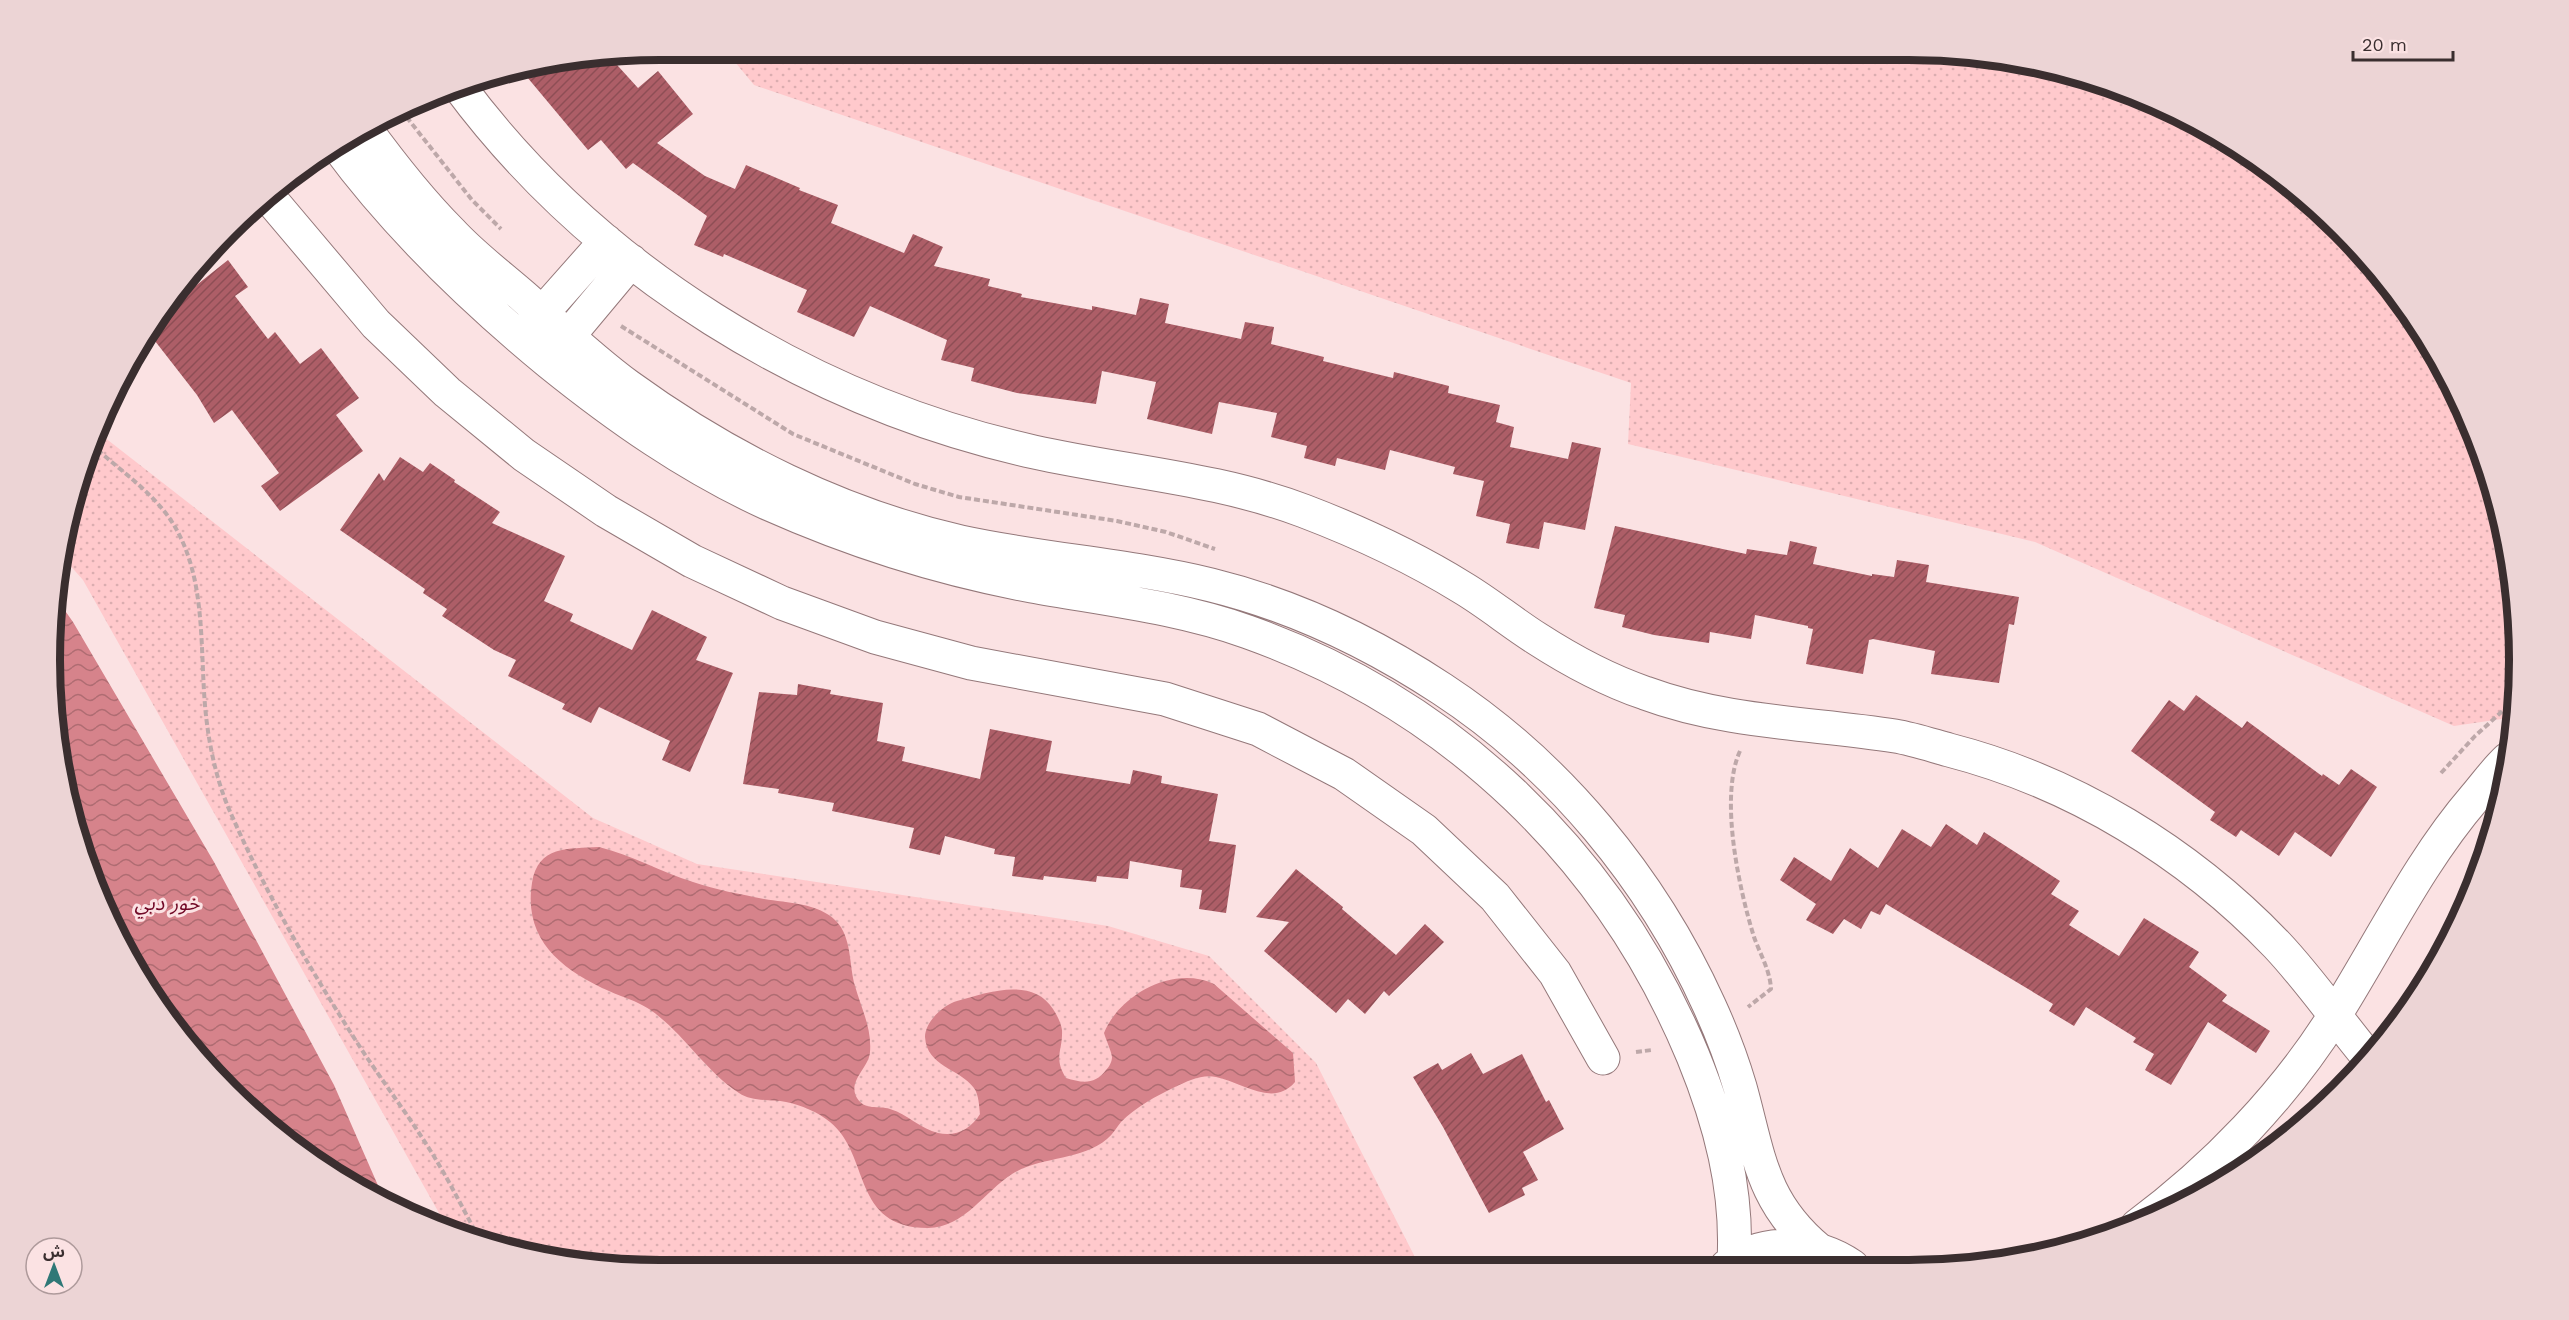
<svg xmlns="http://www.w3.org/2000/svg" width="2569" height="1320" viewBox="0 0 2569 1320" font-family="'Work Sans','Noto Sans Arabic',sans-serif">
	<defs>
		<pattern id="green-dots" width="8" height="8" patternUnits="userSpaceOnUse" patternTransform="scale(1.5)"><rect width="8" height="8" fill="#ffc9cc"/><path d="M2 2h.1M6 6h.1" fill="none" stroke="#dbadb0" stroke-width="1.8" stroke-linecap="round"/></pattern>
		<pattern id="water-waves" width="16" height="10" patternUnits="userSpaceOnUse" patternTransform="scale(1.5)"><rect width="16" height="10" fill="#d6838b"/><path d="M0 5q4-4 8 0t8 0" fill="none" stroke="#af6c72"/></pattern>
		<pattern id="building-hatch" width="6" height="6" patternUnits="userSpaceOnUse" patternTransform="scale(1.5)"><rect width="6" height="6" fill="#ad5e67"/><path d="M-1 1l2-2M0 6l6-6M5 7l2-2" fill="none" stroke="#8e4e55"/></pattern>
	</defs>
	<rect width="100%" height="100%" fill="#fbe2e3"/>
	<path fill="url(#green-dots)" d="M 725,50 L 1949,51 L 2067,70 L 2179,112 L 2280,175 L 2368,257 L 2438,354 L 2487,463 L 2514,580 L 2518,700 L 2515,717 L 2454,726 L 2035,542 L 1628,444 L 1631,383 L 754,85 Z
		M 95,430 L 593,818 L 697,864 L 1108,926 L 1209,956 L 1316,1063 L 1420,1267 L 620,1269 L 502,1250 L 448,1229 L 83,580 L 60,554 L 61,541 Z"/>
	<path fill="url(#water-waves)" d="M 54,595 L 73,622 L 214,862 L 334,1085 L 387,1206 L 321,1167 L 229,1092 L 153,999 L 112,930 L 70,818 L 55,739 L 51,620 Z
		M 599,847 C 632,855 661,872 693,882 C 716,890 740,894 764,899 C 787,903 819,903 836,921 C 852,937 849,966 855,986 C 861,1008 872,1028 870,1052 C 869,1068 847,1081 857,1098 C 865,1111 878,1105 890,1109 C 907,1114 921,1129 938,1133 C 956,1137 971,1129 980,1114 C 979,1106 979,1095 974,1088 C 959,1068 927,1067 925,1037 C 925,1022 943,1005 957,1001 C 986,993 1032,976 1053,1009 C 1057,1015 1061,1023 1062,1030 C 1063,1051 1053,1057 1066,1078 C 1082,1083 1095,1085 1106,1070 C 1109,1067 1112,1062 1112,1057 C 1111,1050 1106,1040 1104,1033 C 1120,994 1174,965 1214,984 L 1293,1053 L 1295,1082 C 1273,1108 1242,1082 1216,1077 C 1202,1074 1188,1081 1175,1087 C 1156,1096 1136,1107 1121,1122 C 1117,1127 1113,1134 1107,1139 C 1081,1161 1041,1156 1012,1174 C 984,1192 965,1227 928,1228 C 851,1228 871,1155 830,1122 C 818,1112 801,1105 786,1102 C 771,1099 752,1102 739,1093 C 704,1070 683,1032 649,1009 C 637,1001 622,997 609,991 C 562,970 523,940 532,883 C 538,845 568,849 599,847 Z"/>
	<path fill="url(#building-hatch)" d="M 608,55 L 638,88 L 658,71 L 693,114 L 657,143 L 705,176 L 735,189 L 746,165 L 800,188 L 799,190 L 838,205 L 831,223 L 904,253 L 913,234 L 943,247 L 934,266 L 990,279 L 988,286 L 1022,294 L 1021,297 L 1092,310 L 1092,306 L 1136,315 L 1140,298 L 1169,304 L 1165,323 L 1241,339 L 1245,322 L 1274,327 L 1271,344 L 1324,357 L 1323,361 L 1393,378 L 1394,372 L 1449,386 L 1448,393 L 1500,405 L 1496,422 L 1514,427 L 1510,447 L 1568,459 L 1572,442 L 1601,448 L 1585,530 L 1544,522 L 1539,549 L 1506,543 L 1510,524 L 1476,516 L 1484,481 L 1453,474 L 1455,467 L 1390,450 L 1385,470 L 1337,458 L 1335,466 L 1304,458 L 1307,446 L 1271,437 L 1277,413 L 1219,402 L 1212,434 L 1147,419 L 1156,382 L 1102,371 L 1096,404 L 1017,393 L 971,381 L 974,368 L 941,360 L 947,340 L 870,306 L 854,337 L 797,312 L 807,290 L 724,254 L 723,257 L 694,245 L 707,216 L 633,163 L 626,169 L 601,140 L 588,150 L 527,77 L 546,61 Z
		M 228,260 L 248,287 L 235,296 L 268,339 L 275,332 L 300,364 L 321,348 L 359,398 L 336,415 L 363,451 L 280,511 L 261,486 L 279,473 L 232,410 L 214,423 L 197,395 L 148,332 L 168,317 L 164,311 Z
		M 400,457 L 423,472 L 430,463 L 455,480 L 454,482 L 500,512 L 492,523 L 565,556 L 544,601 L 573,614 L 570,621 L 632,650 L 652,610 L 707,637 L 696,660 L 733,673 L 690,772 L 662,760 L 670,741 L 599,707 L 591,723 L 562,709 L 565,704 L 508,676 L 516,660 L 494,650 L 442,616 L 447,609 L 423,593 L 425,589 L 340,530 L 379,473 L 384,481 Z
		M 1615,526 L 1746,554 L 1747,549 L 1787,555 L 1790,541 L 1817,547 L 1813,564 L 1872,576 L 1872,574 L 1894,577 L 1897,560 L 1929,565 L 1926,582 L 2019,597 L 2014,625 L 2009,624 L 1999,683 L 1931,674 L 1935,651 L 1873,639 L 1869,640 L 1863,674 L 1806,664 L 1813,629 L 1808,628 L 1808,626 L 1755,615 L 1751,639 L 1710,632 L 1709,643 L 1654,635 L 1622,627 L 1625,615 L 1594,608 Z
		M 798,684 L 831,690 L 830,694 L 883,703 L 877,741 L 905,747 L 902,761 L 980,779 L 990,729 L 1052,741 L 1046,771 L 1130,784 L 1133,770 L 1162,776 L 1161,783 L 1218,794 L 1209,841 L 1236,845 L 1226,913 L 1199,909 L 1202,890 L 1180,887 L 1182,870 L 1130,861 L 1128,879 L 1097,876 L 1096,882 L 1044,876 L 1043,880 L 1012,876 L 1015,857 L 994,854 L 995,849 L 945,836 L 940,855 L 909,848 L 914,828 L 832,811 L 834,803 L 778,793 L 779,789 L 743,784 L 759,692 L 797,695 Z
		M 2196,695 L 2242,728 L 2247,721 L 2322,776 L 2323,774 L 2339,785 L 2351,769 L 2377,787 L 2331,857 L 2295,832 L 2279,856 L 2241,830 L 2236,837 L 2210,820 L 2215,812 L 2131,751 L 2169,700 L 2184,711 Z
		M 1946,824 L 1977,845 L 1984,832 L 2060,881 L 2051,894 L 2079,911 L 2069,925 L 2119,956 L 2144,918 L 2199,952 L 2189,967 L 2227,995 L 2222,1001 L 2270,1031 L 2256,1053 L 2208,1022 L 2171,1085 L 2145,1070 L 2154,1054 L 2133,1042 L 2136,1038 L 2086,1007 L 2074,1026 L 2049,1011 L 2053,1004 L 1886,904 L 1880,915 L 1871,911 L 1861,929 L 1844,919 L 1833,934 L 1806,920 L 1816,904 L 1780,880 L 1794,857 L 1831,881 L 1850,848 L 1878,868 L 1902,829 L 1931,847 Z
		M 1296,869 L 1343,907 L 1342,909 L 1396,955 L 1425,924 L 1444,942 L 1389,996 L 1384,991 L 1365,1014 L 1348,999 L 1336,1013 L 1264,951 L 1289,922 L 1256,917 Z
		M 1471,1053 L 1483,1074 L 1522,1054 L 1546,1102 L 1549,1100 L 1564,1129 L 1523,1152 L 1538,1180 L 1522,1188 L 1525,1195 L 1489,1213 L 1443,1127 L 1413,1077 L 1438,1063 L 1442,1070 Z"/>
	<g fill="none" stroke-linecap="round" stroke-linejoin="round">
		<g stroke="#94787a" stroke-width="35">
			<path id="minor" d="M 458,85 C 595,270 809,402 1034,452 C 1124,472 1217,478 1304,511 C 1359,532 1413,557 1463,588 C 1488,603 1511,622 1536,638 C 1570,660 1607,680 1645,693 C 1726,723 1811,723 1895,736 C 1913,739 1931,745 1949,750 C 2073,782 2188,852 2277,945 C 2310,980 2338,1021 2368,1057
				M 364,127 C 391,164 419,200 451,232 C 473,256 500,276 524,297 C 558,327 591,359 628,386 C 727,458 841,515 961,542 C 1044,560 1129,565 1211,585 C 1292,605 1372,643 1442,689 C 1558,765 1652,879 1709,1005 C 1721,1031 1732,1060 1740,1087 C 1759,1155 1761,1202 1819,1250
				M 336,144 C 397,227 471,298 550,363 C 617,417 688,467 767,503 C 852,541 940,569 1032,586 C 1104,599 1178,607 1248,632 C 1452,705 1610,856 1693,1056 C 1720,1122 1738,1189 1734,1261
				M 267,195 L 376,324 L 447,392 L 524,455 L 606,511 L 692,561 L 782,603 L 875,637 L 971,663 L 1165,699 L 1258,729 L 1344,774 L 1424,830 L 1495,897 L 1555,973 L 1603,1058
				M 528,329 L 606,241
				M 555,352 L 631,261
				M 2137,1226 C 2214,1169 2285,1095 2335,1015 C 2381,942 2419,862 2475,797 C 2486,784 2496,770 2508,759
				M 1727,1266 C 1763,1238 1816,1241 1852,1266"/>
		</g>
		<path stroke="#bda8a9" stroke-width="4" stroke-dasharray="6 3" stroke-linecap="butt" d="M 401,110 L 472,200 L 501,229
			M 621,326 L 793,434 L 915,484 L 959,497 L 1117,521 L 1166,532 L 1215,549
			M 91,444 C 117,468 150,490 170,519 C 210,578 198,657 207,724 C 211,755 219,788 232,816 C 265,891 307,964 351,1033 C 376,1073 405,1110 430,1150 C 449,1180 464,1211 481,1242
			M 1740,751 C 1719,797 1739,889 1754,937 C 1760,954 1770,970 1771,989 L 1748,1007
			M 2441,773 L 2475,736 L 2518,697
			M 1636,1052 L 1652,1050
			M 1457,1267 L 1480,1264 L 1505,1267"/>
		<use href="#minor" stroke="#fff" stroke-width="33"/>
	</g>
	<g text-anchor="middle" stroke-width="6" stroke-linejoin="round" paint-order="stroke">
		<g font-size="20" font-style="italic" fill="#710926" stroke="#fbe2e3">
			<text x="167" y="910">خور دبي</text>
		</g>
	</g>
	<path d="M0 0H2569V1320H0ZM660 60H1909A600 600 0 0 1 2509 660V660A600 600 0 0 1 1909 1260H660A600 600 0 0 1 60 660V660A600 600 0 0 1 660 60Z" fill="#ecd4d5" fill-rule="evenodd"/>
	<path fill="none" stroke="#3a2e2f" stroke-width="8" d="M660 60H1909A600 600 0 0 1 2509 660V660A600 600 0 0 1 1909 1260H660A600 600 0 0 1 60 660V660A600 600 0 0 1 660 60Z"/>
	<g transform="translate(54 1266)"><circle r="28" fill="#fbe2e3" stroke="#ae9a9b" stroke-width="1.5"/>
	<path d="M0-4.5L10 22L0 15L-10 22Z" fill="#2f7877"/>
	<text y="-9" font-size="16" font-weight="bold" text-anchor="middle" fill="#3a2e2f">ش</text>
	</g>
	<path d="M2353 51v9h100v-9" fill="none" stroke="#3a2e2f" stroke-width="3"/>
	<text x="2362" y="51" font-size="18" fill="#3a2e2f" stroke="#fbe2e3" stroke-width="4.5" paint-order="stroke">20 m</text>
</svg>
